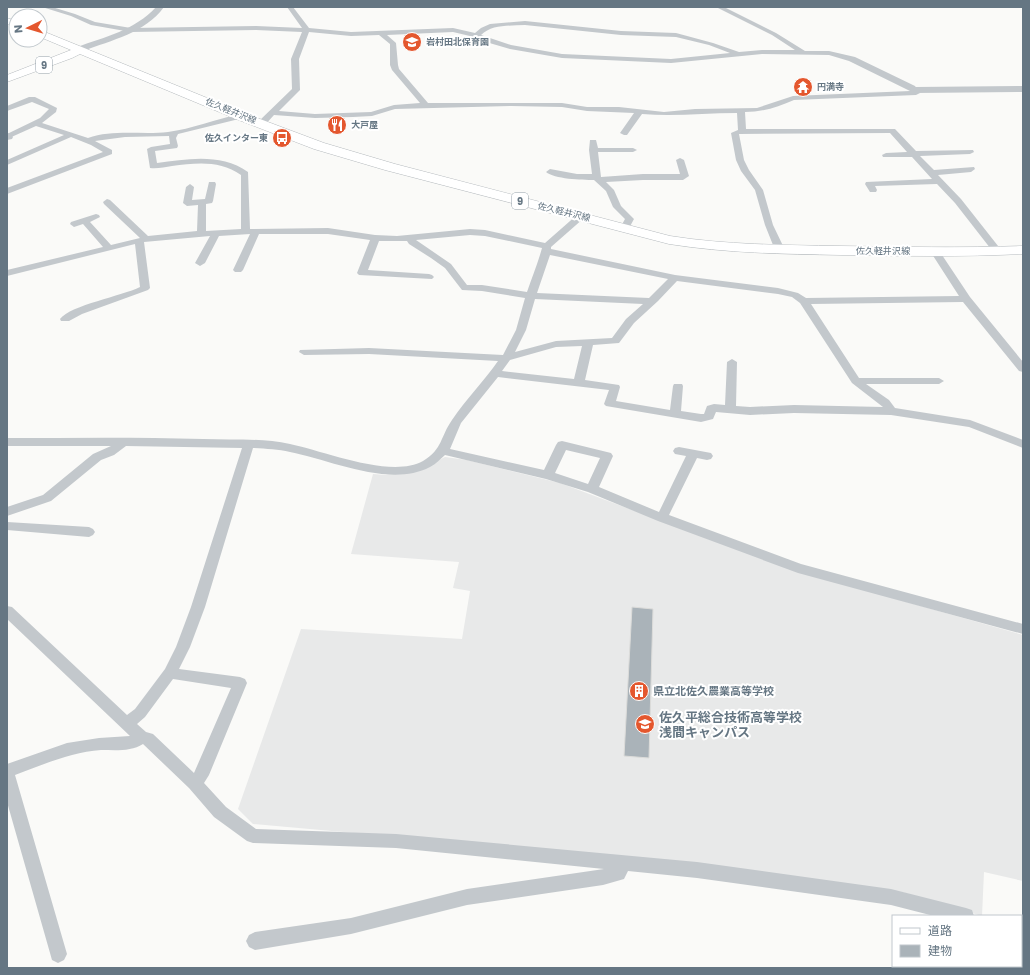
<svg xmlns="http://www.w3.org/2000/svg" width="1030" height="975" viewBox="0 0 1030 975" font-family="Poppins,'Noto Sans JP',sans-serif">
	<rect width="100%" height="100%" fill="#fafaf8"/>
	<path fill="#e8e9e9" d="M 445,457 L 467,460 L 560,483 L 790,569 L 1023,635 L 1023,881 L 984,872 L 982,916 L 902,892 L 643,859 L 253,824 L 238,809 L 301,629 L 462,639 L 470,591 L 453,588 L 459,562 L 351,554 L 373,474 L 386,475 L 417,471 Z"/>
	<path fill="#aab3b9" stroke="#dcdcda" d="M 632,607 L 653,609 L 649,758 L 624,756 Z"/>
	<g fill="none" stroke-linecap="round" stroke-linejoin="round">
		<g stroke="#b5babe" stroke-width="1">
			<path id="primary" d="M 7,18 L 16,21 L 16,27 L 7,24 Z
				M 40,30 L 244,113 L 324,143 L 395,164 L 670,236 C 726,245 783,245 840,246 C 901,247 962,248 1023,246 L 1023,254 C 962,257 902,256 841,255 C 783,254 726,253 669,244 L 385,170 L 314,149 L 236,119 L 80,54 L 72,58 L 7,82 L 7,75 L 71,50 L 40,37 Z"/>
		</g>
		<path fill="#c3c8cc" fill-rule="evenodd" d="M 42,7 L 52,7 L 75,14 L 95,22 L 131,28 L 256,26 L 302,28 L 287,7 L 293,7 L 309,28 L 351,32 L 453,28 L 475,33 L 481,28 L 490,24 L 525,21 L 621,31 L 676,33 L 713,43 L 739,52 L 762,50 L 795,50 L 772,35 L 716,7 L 724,7 L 776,33 L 805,51 L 829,51 L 855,57 L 915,86 L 920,93 L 916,95 L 794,100 C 778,107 763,112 745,112 L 746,129 L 895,129 L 916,151 L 973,150 L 974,152 L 970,154 L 920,156 L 934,170 L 974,167 L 975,169 L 971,172 L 938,175 L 961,199 L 1002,251 L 1000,253 L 994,253 L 955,203 L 937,184 L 875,186 L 877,190 L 876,192 L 870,192 L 865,184 L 866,182 L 932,179 L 912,157 L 883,157 L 882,155 L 886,153 L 907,152 L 890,133 L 739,134 L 744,160 L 749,170 L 763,190 L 773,225 L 785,250 L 780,253 L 775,250 L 765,225 L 755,190 L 741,171 L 736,160 L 731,133 L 738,130 L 737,113 C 705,113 673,117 642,114 L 627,135 L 624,135 L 620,133 L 634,113 L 587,111 L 562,107 L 511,106 L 395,109 L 372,116 L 353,117 L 315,118 L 274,115 L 264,126 L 261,126 L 257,124 L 258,122 L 292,89 L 291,59 L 302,32 L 256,30 L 131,32 L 91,25 L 71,16 ZM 525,25 L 621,35 L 676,37 L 709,45 L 730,53 L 671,59 L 562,54 L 511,45 L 481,35 C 492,24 510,26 525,25 ZM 309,32 L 351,36 L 379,35 L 390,44 L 390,65 L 392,70 L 420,103 L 394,105 L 371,112 L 315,114 L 279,111 L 300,90 L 299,59 ZM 453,32 L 470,36 L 486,42 L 510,49 L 562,58 L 671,63 L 762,54 L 829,55 L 849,61 L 910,91 L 793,96 L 757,108 L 695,109 L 664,112 L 619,107 L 587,107 L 562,103 L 428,103 L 399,69 L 398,65 L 396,43 L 387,35 Z
			M 29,97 L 35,97 L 57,108 L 56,112 L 42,123 L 88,138 C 113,129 142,135 168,132 C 191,129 217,119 240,114 L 243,114 L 243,118 L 178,134 L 176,138 L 178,146 L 177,148 L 155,151 L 157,163 C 188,159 221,153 248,172 L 250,229 L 328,228 L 375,235 L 397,236 L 470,229 L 485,230 L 545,243 L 578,214 L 584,214 L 585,216 L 584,218 L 551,247 L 551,249 L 675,275 L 778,288 L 798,293 L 806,298 L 959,296 L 930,251 L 932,249 L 938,249 L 970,297 L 1023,362 L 1023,372 L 1019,371 L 963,302 L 811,304 L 859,378 L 939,378 L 944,381 L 939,384 L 866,384 L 889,400 L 895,408 L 970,420 L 1023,440 L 1023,448 L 969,427 L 891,415 L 794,413 L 750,415 L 716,412 L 713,419 L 701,422 L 606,406 L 604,404 L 609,390 L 498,377 L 461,423 L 450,449 L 544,470 L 556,445 L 558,442 L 562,441 L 611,453 L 613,456 L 599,487 L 659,512 L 686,456 L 675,454 L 673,451 L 675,448 L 679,447 L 711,453 L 713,456 L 711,459 L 707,460 L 697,458 L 669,515 L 801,564 L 1023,624 L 1023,634 L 798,573 L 658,521 L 588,492 L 546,479 L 445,455 C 440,459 436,464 430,467 C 390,488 331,460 290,452 C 278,449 266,449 253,448 L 205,607 L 190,647 L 179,669 L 240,677 L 245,679 L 247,683 L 209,775 L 204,783 L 226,807 L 256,829 L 396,834 L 697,862 L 891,889 L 966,908 L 972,910 L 974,916 L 934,916 L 891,905 L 697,878 L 628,871 L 624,879 L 603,885 L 467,905 L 351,934 L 255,950 L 249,947 L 246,941 L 249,935 L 255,932 L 351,918 L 467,889 L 604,869 L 396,848 L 253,843 L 247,841 L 214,817 L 189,788 L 143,744 C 131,752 114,750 101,750 C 71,752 42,765 15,775 L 67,954 L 64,960 L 58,963 L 52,960 L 7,802 L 7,764 L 67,743 L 99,738 L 130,736 L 7,619 L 7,606 L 12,607 L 127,715 L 135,709 L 165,669 L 176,647 L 191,607 L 242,448 L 126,446 L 114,455 L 101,460 L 51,501 L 7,516 L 7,507 L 43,495 L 93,454 L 111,446 L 7,446 L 7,438 C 72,438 138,437 203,439 C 232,440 262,438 290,444 C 324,451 391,479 423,461 C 443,449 440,437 452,420 C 466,399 484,381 498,361 L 369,354 L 304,355 L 299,352 L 300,350 L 369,348 L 503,355 L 516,330 L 525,298 L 482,291 L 462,290 L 445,268 L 431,258 L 409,244 L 407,241 L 379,241 L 368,270 L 429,274 L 432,275 L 434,277 L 432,279 L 359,275 L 357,273 L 370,240 L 328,234 L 259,234 L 243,270 L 241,272 L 235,272 L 233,270 L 250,234 L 219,236 L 205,263 L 200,266 L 195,263 L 210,236 L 144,242 L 150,288 L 148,290 L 82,314 L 69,321 L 61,321 L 60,319 C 71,305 122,296 140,287 L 135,244 L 7,276 L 7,270 L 103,247 L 83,224 L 74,227 L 70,224 L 71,222 L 96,214 L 99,215 L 100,217 L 90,222 L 111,245 L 140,238 L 104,204 L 103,202 L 107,199 L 110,200 L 148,236 L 197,231 L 198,205 L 187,206 L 183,203 L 186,187 L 190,184 L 194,187 L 192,200 L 205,199 L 209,182 L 215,182 L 216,184 L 213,201 L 212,203 L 206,204 L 206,231 L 241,229 L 241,175 C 220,160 196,163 172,166 C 165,167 157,169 150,168 L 147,149 L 151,147 L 170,144 L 169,136 L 125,137 L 95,141 L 112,150 L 112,154 L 7,194 L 7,188 L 103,152 L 91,145 L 71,137 L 7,165 L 7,160 L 64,135 L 36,126 L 7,139 L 7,134 L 40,118 L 49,109 L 32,102 L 7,111 L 7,106 ZM 470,235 L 485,236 L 542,248 C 538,263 532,277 527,292 L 482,285 L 467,285 L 451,264 L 416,240 ZM 550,255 L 668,279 L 649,298 L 537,293 ZM 677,281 L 778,294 L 792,297 L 800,303 L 852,383 L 883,407 L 794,405 L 750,407 L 736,406 L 737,362 L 732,359 L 727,362 L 725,405 L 714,404 L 707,406 L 704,414 L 701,414 L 681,411 L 683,386 L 682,384 L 674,384 L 673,386 L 670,410 L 616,401 L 620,387 L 619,385 L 585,380 L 593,345 L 619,343 L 634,323 L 658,301 ZM 535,299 L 643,304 L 626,319 L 612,338 L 556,341 L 515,352 L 526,330 ZM 582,346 L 574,379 L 502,371 L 510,360 L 556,347 ZM 566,450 L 600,458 L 588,484 L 555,473 ZM 173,679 L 231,688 L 194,773 L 153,734 L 146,732 L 137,724 L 145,717 Z
			M 590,140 L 596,140 L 598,148 L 633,148 L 637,150 L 633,152 L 598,152 L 601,177 L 643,174 L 680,174 L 676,160 L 680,158 L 684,160 L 689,176 L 683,180 L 643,180 L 606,182 L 614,190 L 621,206 L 634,219 L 628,230 L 622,230 L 620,228 L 625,219 L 613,207 L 606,191 L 594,180 C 582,180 554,179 546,172 L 550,169 L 577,174 L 592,174 L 589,150 Z
			M 7,522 L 89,527 L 93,529 L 95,532 L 93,535 L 89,537 L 7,530 Z
			M 1021,925 L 1023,925 L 1023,941 L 1021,941 Z"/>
		<path fill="#c3c8cc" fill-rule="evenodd" d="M 156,7 L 164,7 C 145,33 112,40 83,51 L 80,52 L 76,49 L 77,47 C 105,37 135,30 156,7 Z
			M 1023,86 L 1023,92 L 915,93 L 910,90 L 915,87 Z
			M 7,133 L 11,134 L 13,137 L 12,139 L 7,140 Z"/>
		<use href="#primary" fill="#fff" fill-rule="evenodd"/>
	</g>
	<defs>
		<g id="school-disc" transform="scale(1)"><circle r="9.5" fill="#e4572e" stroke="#fff"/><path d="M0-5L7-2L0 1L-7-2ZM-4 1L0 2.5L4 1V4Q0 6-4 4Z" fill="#fff"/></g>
		<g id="temple-disc" transform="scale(1)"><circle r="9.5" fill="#e4572e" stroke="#fff"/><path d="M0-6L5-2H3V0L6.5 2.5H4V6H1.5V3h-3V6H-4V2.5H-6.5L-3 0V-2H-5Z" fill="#fff"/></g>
		<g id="restaurant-disc" transform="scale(1)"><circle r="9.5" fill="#e4572e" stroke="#fff"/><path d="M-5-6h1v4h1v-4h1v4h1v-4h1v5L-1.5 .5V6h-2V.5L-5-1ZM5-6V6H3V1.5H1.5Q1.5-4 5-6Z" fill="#fff"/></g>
		<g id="bus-disc" transform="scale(1)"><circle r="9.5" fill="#e4572e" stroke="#fff"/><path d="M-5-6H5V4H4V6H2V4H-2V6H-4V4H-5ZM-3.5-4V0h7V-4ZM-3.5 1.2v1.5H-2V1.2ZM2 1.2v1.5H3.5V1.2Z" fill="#fff"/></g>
		<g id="building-disc" transform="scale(1)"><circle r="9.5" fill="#e4572e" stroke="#fff"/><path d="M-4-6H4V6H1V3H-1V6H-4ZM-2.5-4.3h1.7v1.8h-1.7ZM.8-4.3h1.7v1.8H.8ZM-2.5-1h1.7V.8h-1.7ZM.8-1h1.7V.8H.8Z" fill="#fff"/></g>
	</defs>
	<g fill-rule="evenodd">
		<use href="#school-disc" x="412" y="42"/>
		<use href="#temple-disc" x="803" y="87"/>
		<use href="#restaurant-disc" x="337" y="125"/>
		<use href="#bus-disc" x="282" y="138"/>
		<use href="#building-disc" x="639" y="691"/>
		<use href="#school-disc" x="645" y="724"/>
	</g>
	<g text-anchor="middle" stroke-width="4" stroke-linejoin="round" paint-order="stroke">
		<g font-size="9" font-weight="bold" fill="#657683" stroke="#fff" text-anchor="start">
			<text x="426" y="45">岩村田北保育園</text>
			<text x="817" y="90">円満寺</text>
			<text x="351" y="128">大戸屋</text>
			<text x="268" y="141" text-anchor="end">佐久インター東</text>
		</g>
		<g font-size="9" fill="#657683" stroke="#fff">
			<text transform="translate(231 111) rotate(22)" y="3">佐久軽井沢線</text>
			<text transform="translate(564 212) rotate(14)" y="3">佐久軽井沢線</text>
			<text x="883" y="254">佐久軽井沢線</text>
		</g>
		<g fill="#fff" stroke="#939fa8" stroke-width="1">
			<rect x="36" y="57" width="16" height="16" rx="3"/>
			<rect x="512" y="193" width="16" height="16" rx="3"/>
		</g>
		<g font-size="10" font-weight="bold" fill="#657683">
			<text x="44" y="69">9</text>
			<text x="520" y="205">9</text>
		</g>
		<g font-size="11" font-weight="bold" fill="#657683" stroke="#fff" text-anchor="start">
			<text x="653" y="695">県立北佐久農業高等学校</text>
		</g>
		<g font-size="13" font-weight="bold" fill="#657683" stroke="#fff" text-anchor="start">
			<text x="659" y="722">佐久平総合技術高等学校<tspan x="659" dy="15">浅間キャンパス</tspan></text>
		</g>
	</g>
	<rect width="1030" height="975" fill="none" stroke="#657683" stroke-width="16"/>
	<rect x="892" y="915" width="130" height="52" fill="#ffffff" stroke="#c1c8cd"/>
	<rect x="900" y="928" width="20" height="6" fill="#ffffff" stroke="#c1c8cd"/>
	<text x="928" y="935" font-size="12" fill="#657683">道路</text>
	<rect x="900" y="945" width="20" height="12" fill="#aab3b9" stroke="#c1c8cd"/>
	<text x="928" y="955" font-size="12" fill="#657683">建物</text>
	<g transform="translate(28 28) rotate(265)"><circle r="19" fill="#ffffff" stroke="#c1c8cd"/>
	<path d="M0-3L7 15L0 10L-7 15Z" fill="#e4572e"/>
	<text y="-6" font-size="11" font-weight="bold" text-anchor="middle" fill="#657683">N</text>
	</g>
</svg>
